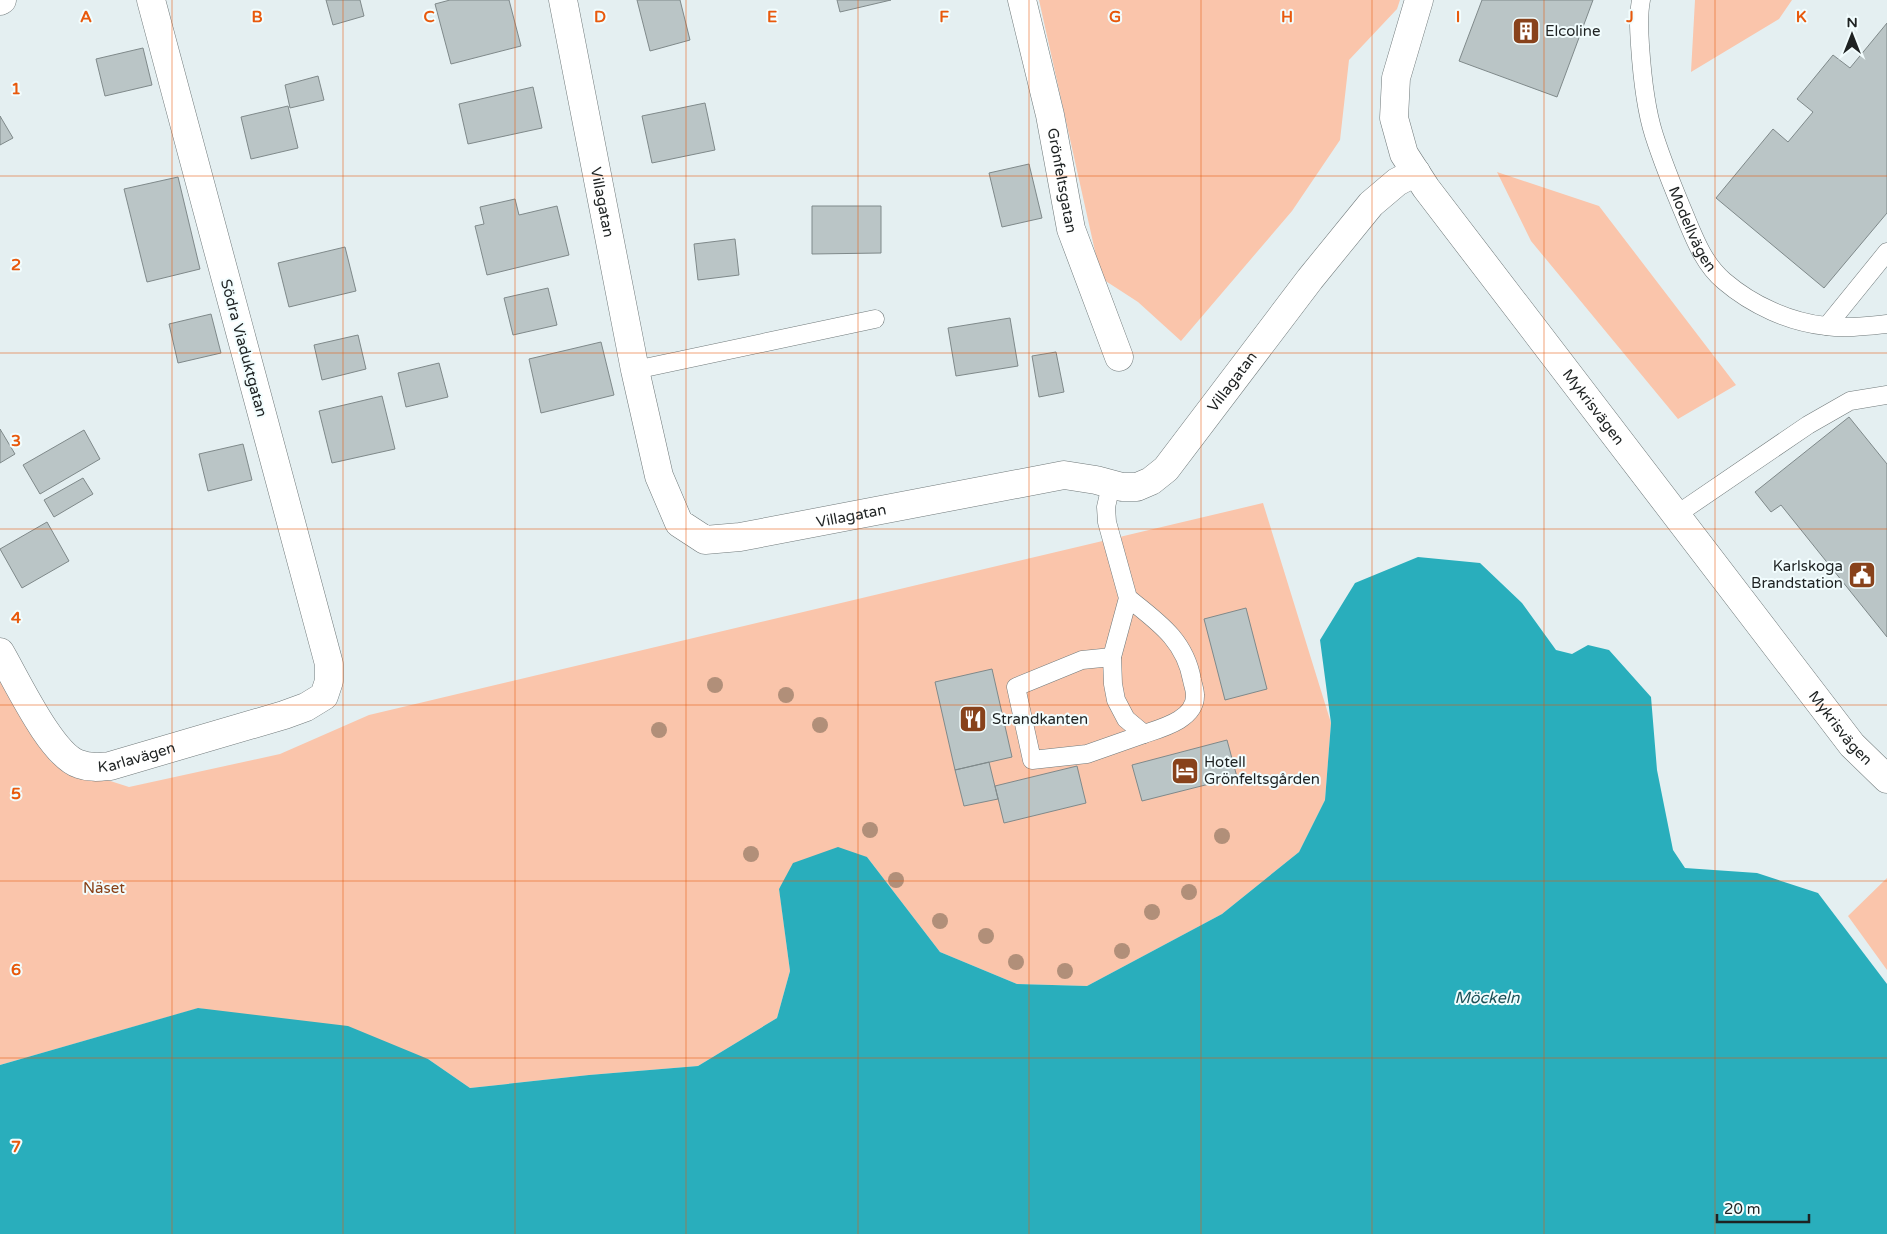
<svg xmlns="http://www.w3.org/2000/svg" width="1887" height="1234" viewBox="0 0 1887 1234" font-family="'Varela Round',sans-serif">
	<rect width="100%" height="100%" fill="#e4eff1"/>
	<path fill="#fac5ab" d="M 1039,0 L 1400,0 L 1397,9 L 1349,60 L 1340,140 L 1292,211 L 1181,341 L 1138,302 L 1101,278 Z
		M 1695,0 L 1792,0 L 1779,19 L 1691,72 Z
		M 1497,172 L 1599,206 L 1736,385 L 1678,419 L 1531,241 Z
		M 1263,503 L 1331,723 L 1325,800 L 1299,852 L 1222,914 L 1087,986 L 1017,984 L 940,952 L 867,857 L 779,888 L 790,971 L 777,1018 L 698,1066 L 589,1075 L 470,1088 L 428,1059 L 199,1008 L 0,1065 L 0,675 L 51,762 L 129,787 L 280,754 L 369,715 Z
		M 1887,878 L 1887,970 L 1848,916 Z"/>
	<path fill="#29aebc" d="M 1418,557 L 1480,563 L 1522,603 L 1556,650 L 1572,654 L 1588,645 L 1609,650 L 1651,697 L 1657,770 L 1673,850 L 1685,868 L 1757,873 L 1818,893 L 1887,984 L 1887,1234 L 0,1234 L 0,1065 L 198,1008 L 348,1026 L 428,1059 L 470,1088 L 589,1075 L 698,1066 L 777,1018 L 790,971 L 779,889 L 793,863 L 838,847 L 867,857 L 940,952 L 1017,984 L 1087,986 L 1222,914 L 1299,852 L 1325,800 L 1331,723 L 1320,640 L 1355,583 Z"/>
	<path fill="#bac5c6" stroke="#7f898a" d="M 326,0 L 360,0 L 364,16 L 333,25 Z
		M 450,0 L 509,0 L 521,46 L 451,64 L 435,4 Z
		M 637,0 L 680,0 L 690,40 L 650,51 Z
		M 837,0 L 891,0 L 840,12 Z
		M 1482,0 L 1593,0 L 1557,97 L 1459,61 Z
		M 1887,23 L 1887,213 L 1824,288 L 1716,198 L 1773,129 L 1788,142 L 1813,112 L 1797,99 L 1833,55 L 1850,68 Z
		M 143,48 L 152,85 L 105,96 L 96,59 Z
		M 318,76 L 324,100 L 290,108 L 285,85 Z
		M 533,87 L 542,128 L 468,144 L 459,104 Z
		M 705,103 L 715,150 L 652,163 L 642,116 Z
		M 288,106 L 298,148 L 251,159 L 241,117 Z
		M 0,116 L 13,138 L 0,145 Z
		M 1029,164 L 1042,218 L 1002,227 L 989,173 Z
		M 178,177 L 200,269 L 147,282 L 124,189 Z
		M 515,199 L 519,215 L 557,206 L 569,255 L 487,275 L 475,226 L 484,224 L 480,207 Z
		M 812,206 L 881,206 L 881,253 L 812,254 Z
		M 735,239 L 739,275 L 698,280 L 694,244 Z
		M 345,247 L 356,291 L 289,307 L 278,263 Z
		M 548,288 L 557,325 L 513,335 L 504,298 Z
		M 211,314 L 221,353 L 178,363 L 169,324 Z
		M 1010,318 L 1018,366 L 956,376 L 948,328 Z
		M 358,335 L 366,369 L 322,380 L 314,345 Z
		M 601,342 L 614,395 L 541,413 L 529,359 Z
		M 1056,352 L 1064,392 L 1039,397 L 1032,356 Z
		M 439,363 L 448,397 L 406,407 L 398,373 Z
		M 382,396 L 395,449 L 332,463 L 319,411 Z
		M 1849,417 L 1887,464 L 1887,637 L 1781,505 L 1771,512 L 1755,492 Z
		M 0,429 L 15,454 L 0,463 Z
		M 84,430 L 100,459 L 40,494 L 23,465 Z
		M 243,444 L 252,480 L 208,491 L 199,454 Z
		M 83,478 L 93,494 L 54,517 L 44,500 Z
		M 47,522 L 69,561 L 22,588 L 0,549 Z
		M 1246,608 L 1267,689 L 1225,700 L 1204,619 Z
		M 992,669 L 1012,757 L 955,770 L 935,682 Z
		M 1227,740 L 1237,777 L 1142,801 L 1132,765 Z
		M 989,762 L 998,799 L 964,806 L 955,770 Z
		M 1077,766 L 1086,803 L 1004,823 L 995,786 Z"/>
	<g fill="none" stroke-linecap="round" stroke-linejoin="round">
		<g stroke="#70797a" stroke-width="19">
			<g id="service">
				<path id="s1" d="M 1641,0 C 1638,15 1639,30 1640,45 C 1642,75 1645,107 1654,135 C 1663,163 1674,190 1685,216 C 1695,240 1704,264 1724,281 C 1752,305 1789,322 1826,326 C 1846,329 1868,326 1887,324"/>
				<path d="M 1827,326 L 1887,252"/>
				<path d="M 635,370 L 875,319"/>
				<path d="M 1111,485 L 1106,507 L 1107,522 L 1128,598 L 1112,657 L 1113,684 L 1116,700 L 1126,719 L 1144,734 C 1162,728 1196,719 1195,695 C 1195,690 1193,685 1192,680 C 1185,640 1158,622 1128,598"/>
				<path d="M 1676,515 L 1808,425 L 1850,401 L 1887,395"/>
				<path d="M 1112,657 L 1082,660 L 1016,687 L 1032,760 L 1087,754 L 1144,734"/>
			</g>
		</g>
		<g stroke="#70797a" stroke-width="29">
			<g id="minor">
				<path id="s2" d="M 563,0 L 635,370 L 659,476 L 679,523 L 705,540 L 740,537 L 1064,475 L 1096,480 L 1122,487 L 1137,487 L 1151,481 L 1166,469 L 1310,279 L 1371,204 L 1397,182 L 1416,172"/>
				<path id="s3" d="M 1022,0 L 1050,115 L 1071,229 L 1119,357"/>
				<path id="s4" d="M 1419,0 L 1396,78 L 1394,118 L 1404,154 L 1426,188 L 1852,745 L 1887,779"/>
				<path id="s5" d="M 0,652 C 16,679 51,755 79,764 C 90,768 99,767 110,766 L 284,715 L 306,707 L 324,696 L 329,681 L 329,664 L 151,0"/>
			</g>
		</g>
		<g stroke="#70797a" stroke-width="29">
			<path id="tertiary" d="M 0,1 L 2,0"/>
		</g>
		<use href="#service" stroke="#fff" stroke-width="18"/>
		<use href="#minor" stroke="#fff" stroke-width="28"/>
		<use href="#tertiary" stroke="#fff" stroke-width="28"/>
	</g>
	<g fill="#b18f79">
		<circle cx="715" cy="685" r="8"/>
		<circle cx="786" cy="695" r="8"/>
		<circle cx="820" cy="725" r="8"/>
		<circle cx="659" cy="730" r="8"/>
		<circle cx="870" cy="830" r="8"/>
		<circle cx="1222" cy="836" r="8"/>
		<circle cx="751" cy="854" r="8"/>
		<circle cx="896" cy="880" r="8"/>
		<circle cx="1189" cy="892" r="8"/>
		<circle cx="1152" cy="912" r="8"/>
		<circle cx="940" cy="921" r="8"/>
		<circle cx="986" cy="936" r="8"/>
		<circle cx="1122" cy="951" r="8"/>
		<circle cx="1016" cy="962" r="8"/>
		<circle cx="1065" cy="971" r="8"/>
	</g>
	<path fill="none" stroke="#e8590c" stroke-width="1" stroke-opacity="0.55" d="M 172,0 L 172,1234M 343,0 L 343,1234M 515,0 L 515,1234M 686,0 L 686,1234M 858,0 L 858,1234M 1029,0 L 1029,1234M 1201,0 L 1201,1234M 1372,0 L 1372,1234M 1544,0 L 1544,1234M 1715,0 L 1715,1234M 0,176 L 1887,176M 0,353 L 1887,353M 0,529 L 1887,529M 0,705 L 1887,705M 0,881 L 1887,881M 0,1058 L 1887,1058"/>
	<defs>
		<g id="building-square" transform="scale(1.4375)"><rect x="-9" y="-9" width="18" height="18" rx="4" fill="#88421b" stroke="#f2fdfe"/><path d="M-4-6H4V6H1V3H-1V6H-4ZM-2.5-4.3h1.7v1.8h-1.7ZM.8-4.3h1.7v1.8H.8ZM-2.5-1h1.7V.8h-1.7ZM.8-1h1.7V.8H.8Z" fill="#fff"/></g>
		<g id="civic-square" transform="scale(1.4375)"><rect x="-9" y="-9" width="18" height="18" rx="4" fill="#88421b" stroke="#f2fdfe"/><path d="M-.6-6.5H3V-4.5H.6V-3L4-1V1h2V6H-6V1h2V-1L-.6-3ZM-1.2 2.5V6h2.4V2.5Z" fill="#fff"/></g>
		<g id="restaurant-square" transform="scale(1.4375)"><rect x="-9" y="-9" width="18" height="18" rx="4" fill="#88421b" stroke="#f2fdfe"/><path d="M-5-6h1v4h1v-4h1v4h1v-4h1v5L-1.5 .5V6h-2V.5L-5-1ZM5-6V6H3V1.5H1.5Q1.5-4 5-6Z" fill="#fff"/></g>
		<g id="hotel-square" transform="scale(1.4375)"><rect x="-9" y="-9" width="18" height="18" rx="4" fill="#88421b" stroke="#f2fdfe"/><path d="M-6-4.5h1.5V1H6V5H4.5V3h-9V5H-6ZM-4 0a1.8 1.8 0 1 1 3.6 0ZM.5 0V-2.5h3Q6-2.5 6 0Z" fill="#fff"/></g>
	</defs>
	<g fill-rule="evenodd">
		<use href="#building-square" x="1526" y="31"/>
		<use href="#civic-square" x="1862" y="575"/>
		<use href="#restaurant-square" x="973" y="719"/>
		<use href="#hotel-square" x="1185" y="771"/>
	</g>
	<g text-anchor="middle" stroke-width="4" stroke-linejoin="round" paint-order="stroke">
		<g font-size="15" fill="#1e2222" stroke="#f2fdfe" text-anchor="start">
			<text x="1545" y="36">Elcoline</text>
			<text x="1843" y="571" text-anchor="end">Karlskoga<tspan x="1843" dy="17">Brandstation</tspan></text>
			<text x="992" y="724">Strandkanten</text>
			<text x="1204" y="767">Hotell<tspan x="1204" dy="17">Grönfeltsgården</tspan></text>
		</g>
		<g font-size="15" fill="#1e2222" stroke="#f2fdfe">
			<text dy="5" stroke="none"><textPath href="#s3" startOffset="185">Grönfeltsgatan</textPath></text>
			<text dy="5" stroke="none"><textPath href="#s2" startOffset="206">Villagatan</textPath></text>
			<text dy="5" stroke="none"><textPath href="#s1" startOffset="238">Modellvägen</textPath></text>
			<text transform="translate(244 348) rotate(75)" y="5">Södra Viaduktgatan</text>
			<text dy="5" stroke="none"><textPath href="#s2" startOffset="1151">Villagatan</textPath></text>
			<text dy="5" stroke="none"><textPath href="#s4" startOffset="475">Mykrisvägen</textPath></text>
			<text dy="5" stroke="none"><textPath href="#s2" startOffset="716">Villagatan</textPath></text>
			<text dy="5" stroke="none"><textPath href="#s4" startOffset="880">Mykrisvägen</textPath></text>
			<text dy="5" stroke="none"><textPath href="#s5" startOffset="198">Karlavägen</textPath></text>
		</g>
		<g font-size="15" fill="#884016" stroke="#f2fdfe">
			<text x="104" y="893">Näset</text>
		</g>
		<g font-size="16" font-style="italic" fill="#1d5258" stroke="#f2fdfe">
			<text x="1487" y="1003">Möckeln</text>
		</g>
	</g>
	<g font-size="16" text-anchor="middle" font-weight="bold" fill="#e8590c" stroke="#f2fdfe" stroke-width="4" stroke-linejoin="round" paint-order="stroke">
		<text x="86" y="22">A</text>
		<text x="257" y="22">B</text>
		<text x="429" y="22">C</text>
		<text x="600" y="22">D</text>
		<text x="772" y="22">E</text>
		<text x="944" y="22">F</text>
		<text x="1115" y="22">G</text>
		<text x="1287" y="22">H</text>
		<text x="1458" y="22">I</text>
		<text x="1630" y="22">J</text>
		<text x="1801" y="22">K</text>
		<text x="16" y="94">1</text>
		<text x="16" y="270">2</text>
		<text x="16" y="446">3</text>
		<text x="16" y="623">4</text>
		<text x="16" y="799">5</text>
		<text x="16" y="975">6</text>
		<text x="16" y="1152">7</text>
	</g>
	<g transform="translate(1852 35)" stroke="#f2fdfe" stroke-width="4" paint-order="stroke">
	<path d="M0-4L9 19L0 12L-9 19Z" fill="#1e2222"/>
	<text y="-8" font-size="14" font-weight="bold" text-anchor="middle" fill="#1e2222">N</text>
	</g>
	<path d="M1717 1214v8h92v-8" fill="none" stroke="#1e2222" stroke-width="2.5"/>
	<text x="1724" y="1214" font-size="15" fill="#1e2222" stroke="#f2fdfe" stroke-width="4" paint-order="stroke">20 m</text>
</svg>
